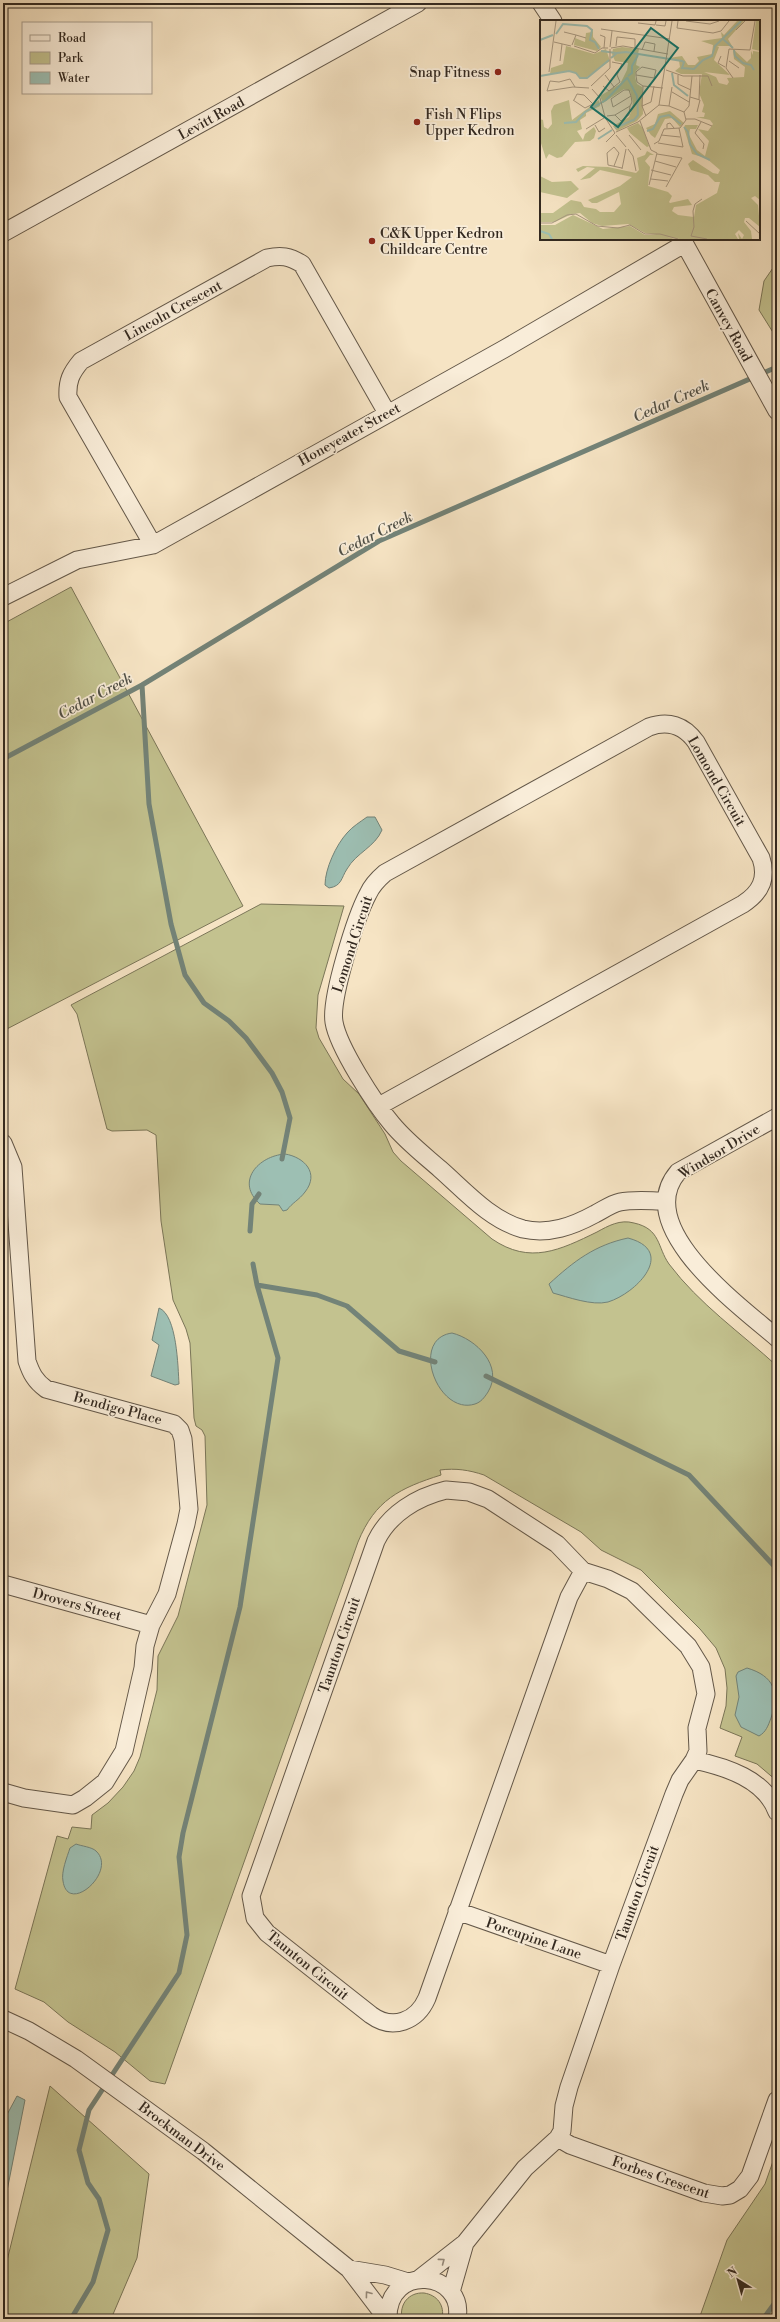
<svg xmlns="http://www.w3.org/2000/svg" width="780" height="2322" viewBox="0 0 780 2322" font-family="'Libre Bodoni',serif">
	<rect width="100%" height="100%" fill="#f6e4c4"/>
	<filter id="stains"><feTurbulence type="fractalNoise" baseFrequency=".005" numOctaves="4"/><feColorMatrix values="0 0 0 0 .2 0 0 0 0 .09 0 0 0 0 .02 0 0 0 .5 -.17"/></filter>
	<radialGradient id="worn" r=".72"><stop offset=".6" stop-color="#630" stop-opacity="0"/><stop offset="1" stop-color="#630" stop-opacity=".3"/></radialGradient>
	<path fill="#c3c28f" stroke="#7b7658" d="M 777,262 L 777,334 L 774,334 L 759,310 L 764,281 Z
		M 71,587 L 243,906 L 3,1031 L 3,624 Z
		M 261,904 L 344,906 L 318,995 L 316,1028 L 319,1038 L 343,1079 L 359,1094 L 385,1134 L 393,1152 L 401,1161 L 492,1239 C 530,1265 560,1250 597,1232 C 608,1226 620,1219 634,1223 C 661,1229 657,1247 669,1264 C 699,1304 741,1333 777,1366 L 777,1781 L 757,1764 L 735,1756 L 742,1737 L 720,1728 L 726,1706 L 727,1688 L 725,1669 L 716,1648 L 700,1629 L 641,1570 L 601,1550 L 581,1532 L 484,1475 C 469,1470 456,1468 440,1470 L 441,1475 C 400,1488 375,1500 358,1542 L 165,2084 L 150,2081 L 115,2052 L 68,2022 L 44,2002 L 15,1989 L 57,1836 L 68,1839 L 72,1827 L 91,1829 L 92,1815 L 108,1803 L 123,1787 L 134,1771 L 140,1757 L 157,1690 L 158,1656 L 178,1616 L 207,1505 L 205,1436 L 202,1430 L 196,1426 L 194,1418 L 190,1343 L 186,1329 L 173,1300 L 161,1221 L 156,1135 L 147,1130 L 112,1131 L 107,1129 L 77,1014 L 71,1005 Z
		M 50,2086 L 149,2174 L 137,2258 L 111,2319 L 3,2319 L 3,2277 Z
		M 777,2150 L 777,2319 L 699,2319 L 727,2240 L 765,2184 Z
		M 424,2293 C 437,2295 445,2305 442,2319 L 402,2319 C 399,2304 409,2292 424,2293 Z"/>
	<path fill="#9dbfb3" stroke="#738378" d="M 367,817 L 375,817 L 382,830 C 375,847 356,853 347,869 C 341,878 342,886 329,888 L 325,885 C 325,869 336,845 347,833 C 352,827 360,822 367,817 Z
		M 285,1154 C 304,1157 320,1173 305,1192 C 299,1200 292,1203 287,1210 L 283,1211 L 279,1205 L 260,1204 C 235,1182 258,1156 285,1154 Z
		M 628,1238 C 677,1251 637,1293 608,1302 C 592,1306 568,1297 553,1293 L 549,1284 C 574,1261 595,1245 628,1238 Z
		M 159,1308 C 177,1315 178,1367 179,1384 L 175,1385 L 151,1376 L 159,1345 L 152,1340 Z
		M 452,1333 C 476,1339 504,1366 488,1392 C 484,1398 481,1402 475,1404 C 438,1416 409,1339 452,1333 Z
		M 747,1668 C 774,1676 780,1692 771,1718 C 768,1726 766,1732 759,1736 L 741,1727 L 735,1715 L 739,1697 L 736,1676 L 738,1672 Z
		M 76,1844 C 81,1846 92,1847 96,1851 C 118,1871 68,1916 63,1881 C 61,1872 67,1857 70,1848 Z
		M 17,2096 L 25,2100 L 5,2201 L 3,2199 L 3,2122 Z"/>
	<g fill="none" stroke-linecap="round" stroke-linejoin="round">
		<path stroke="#738378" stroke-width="5" d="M 142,685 L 149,804 L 171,924 L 185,975 L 204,1003 L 229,1021 L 246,1038 L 272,1073 L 282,1092 L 290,1118 L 282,1159
			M 3,759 L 142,685 L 379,541 L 777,367
			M 250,1231 L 252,1204 L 259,1194
			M 253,1264 L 257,1285 L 317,1295 L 347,1306 L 399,1351 L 435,1362
			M 486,1376 L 689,1475 L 777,1569
			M 71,2319 L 93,2282 L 108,2230 L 99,2199 L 88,2183 L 79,2150 L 89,2110 L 179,1973 L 187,1935 L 179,1857 L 183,1833 L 240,1607 L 278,1358 L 257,1285
			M 763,2319 L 777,2300"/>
		<g stroke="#645849" stroke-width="19">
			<path id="minor" d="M 541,3 L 553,21
				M 3,233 L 418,3
				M 682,239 L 777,411
				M 153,545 L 68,397 C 67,381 71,373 81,361 L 267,258 C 281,255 289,256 302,264 L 387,413
				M 3,597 L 77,560 L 153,545 L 504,349 L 684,244
				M 379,1106 L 743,904 C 760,893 768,879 761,858 L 696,742 C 684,725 668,720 649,727 L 385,873 C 378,879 372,885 368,894 C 356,916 330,999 334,1022 C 338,1047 375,1104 392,1124 C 406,1141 424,1155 440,1169 C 465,1191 490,1220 523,1229 C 549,1235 573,1226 595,1214 C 603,1210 611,1204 620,1202 C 634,1199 651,1201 665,1201
				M 777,1117 L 678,1172 C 631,1227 740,1306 777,1338
				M 3,1143 L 13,1167 L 27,1361 C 31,1373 35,1381 46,1389 L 174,1424 L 180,1430 L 183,1439 L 189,1509 L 186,1524 L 167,1594 L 151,1625 L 145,1646 L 143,1668 L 124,1751 L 105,1782 L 85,1798 L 73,1805 L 24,1798 L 3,1792
				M 446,1490 L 469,1492 L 488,1499 L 557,1544 L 583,1571 L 569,1597 L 427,1998 C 417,2021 393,2031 371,2015 L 267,1933 L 255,1918 L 251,1896 L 376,1541 C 389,1514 417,1497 446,1490 Z
				M 3,1584 L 151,1625
				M 694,1760 C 726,1767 765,1779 777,1812
				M 457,1911 L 611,1965
				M 3,2019 L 29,2031 L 76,2059 L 203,2151 L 349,2269 L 387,2319
				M 558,2138 L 570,2145 L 704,2193 L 722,2196 L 730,2195 L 740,2189 L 750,2176 L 777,2100
				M 349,2269 L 385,2275 L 408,2282
				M 419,2279 L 465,2243 L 525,2168 L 558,2138 L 562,2131 L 564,2106 L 569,2087 L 611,1965 L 674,1794 L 680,1780 L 694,1760 L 698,1751 L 697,1728 L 706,1694 L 701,1667 L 688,1646 L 632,1591 L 608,1579 L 583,1571
				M 451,2292 L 465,2243
				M 388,2319 C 387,2262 466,2271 457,2319"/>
		</g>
		<use href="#minor" stroke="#f9edd9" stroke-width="17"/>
	</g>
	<defs><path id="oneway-chevron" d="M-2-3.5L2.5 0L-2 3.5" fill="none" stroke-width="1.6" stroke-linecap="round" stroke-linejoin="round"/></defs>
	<g stroke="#968b7c">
		<use href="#oneway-chevron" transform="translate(442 2261) rotate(-37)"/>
		<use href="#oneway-chevron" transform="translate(368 2294) rotate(-127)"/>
	</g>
	<g fill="#8f2418" stroke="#f9edd9" stroke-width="1.5">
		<circle cx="498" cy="72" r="4"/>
		<circle cx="417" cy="122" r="4"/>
		<circle cx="372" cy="241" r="4"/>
	</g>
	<g text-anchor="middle" stroke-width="3.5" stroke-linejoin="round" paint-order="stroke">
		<g font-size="14" fill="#332920" stroke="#f9edd9" text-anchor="start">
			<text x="490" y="77" text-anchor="end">Snap Fitness</text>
			<text x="425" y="119">Fish N Flips<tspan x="425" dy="16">Upper Kedron</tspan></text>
			<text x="380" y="238">C&amp;K Upper Kedron<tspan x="380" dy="16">Childcare Centre</tspan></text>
		</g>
		<g font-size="14" fill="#332920" stroke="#f9edd9">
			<text transform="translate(211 118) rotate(-29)" y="5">Levitt Road</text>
			<text transform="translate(173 310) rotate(-29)" y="5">Lincoln Crescent</text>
			<text transform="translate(729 325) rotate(61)" y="5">Canvey Road</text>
			<text transform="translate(349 434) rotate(-29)" y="5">Honeyeater Street</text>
			<text transform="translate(717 781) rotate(60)" y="5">Lomond Circuit</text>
			<text transform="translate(352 944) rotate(-72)" y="5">Lomond Circuit</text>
			<text transform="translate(719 1151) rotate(-31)" y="5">Windsor Drive</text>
			<text transform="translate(118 1408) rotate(15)" y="5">Bendigo Place</text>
			<text transform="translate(77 1604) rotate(15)" y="5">Drovers Street</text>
			<text transform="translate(339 1645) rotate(-71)" y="5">Taunton Circuit</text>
			<text transform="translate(637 1893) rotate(-70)" y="5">Taunton Circuit</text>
			<text transform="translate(534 1938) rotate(19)" y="5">Porcupine Lane</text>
			<text transform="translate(308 1965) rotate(39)" y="5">Taunton Circuit</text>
			<text transform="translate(182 2136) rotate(37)" y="5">Brockman Drive</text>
			<text transform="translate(661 2177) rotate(19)" y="5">Forbes Crescent</text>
		</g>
		<g font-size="15" font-style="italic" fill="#4e4e45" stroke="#f9edd9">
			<text transform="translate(671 401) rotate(-24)" y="5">Cedar Creek</text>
			<text transform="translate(375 534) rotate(-27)" y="5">Cedar Creek</text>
			<text transform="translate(95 696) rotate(-28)" y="5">Cedar Creek</text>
		</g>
	</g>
	<g transform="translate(540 20)">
		<rect width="220" height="220" fill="#f6e4c4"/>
		<path d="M 197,1 L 204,1 L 188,19 L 192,26 L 177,26 L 179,27 L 174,40 L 190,55 L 164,52 L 176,57 L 179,63 L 187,65 L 189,62 L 187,58 L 204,57 L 205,47 L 194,39 L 193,29 L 207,42 L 211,38 L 211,31 L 213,35 L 213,31 L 220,32 L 220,180 L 215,176 L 211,178 L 218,185 L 220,207 L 209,198 L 205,198 L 204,202 L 211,211 L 212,219 L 199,219 L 198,213 L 202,219 L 204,215 L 199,210 L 195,214 L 198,219 L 139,219 L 105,213 L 88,204 L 62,206 L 52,203 L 40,193 L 32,194 L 15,202 L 0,202 L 0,193 L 13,193 L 31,180 L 41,182 L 44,187 L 56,189 L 60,192 L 74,192 L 81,184 L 79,172 L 57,183 L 52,183 L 48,180 L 80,166 L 92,157 L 60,150 L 50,158 L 40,160 L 55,148 L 47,147 L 38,152 L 36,149 L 43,146 L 68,147 L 96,153 L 99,150 L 97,138 L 105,135 L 107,131 L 114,135 L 110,135 L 105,141 L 110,147 L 108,166 L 128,172 L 132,176 L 129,182 L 130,183 L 148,179 L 152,185 L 134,187 L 132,191 L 138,195 L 154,197 L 156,185 L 177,173 L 180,162 L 175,162 L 168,155 L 151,150 L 148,144 L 153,140 L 173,153 L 178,154 L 180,150 L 166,138 L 152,134 L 144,108 L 145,105 L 158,105 L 156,109 L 150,109 L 149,115 L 157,130 L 165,136 L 169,121 L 158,109 L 168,111 L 173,104 L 170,100 L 156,97 L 164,97 L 165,93 L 162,92 L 164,85 L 159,73 L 162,54 L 141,54 L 135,51 L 140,47 L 139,41 L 129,38 L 142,36 L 148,45 L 155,45 L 159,41 L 157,37 L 172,34 L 173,25 L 161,21 L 182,18 L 181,12 L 184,15 ZM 216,1 L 220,1 L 220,31 L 212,29 ZM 53,9 L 53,17 L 61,27 L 57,31 L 34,25 L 35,18 L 45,22 L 46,13 L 52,12 ZM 26,26 L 54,34 L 66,29 L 70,41 L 47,57 L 40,57 L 32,51 L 10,54 L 11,48 L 23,44 ZM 82,27 L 99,29 L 96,45 L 100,47 L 96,51 L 95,57 L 97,64 L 102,67 L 103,94 L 97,101 L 77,111 L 73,106 L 89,97 L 92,89 L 93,82 L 90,71 L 84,69 L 63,83 L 60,76 L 80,64 L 87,50 L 88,43 L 75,41 L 72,34 L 73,29 ZM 29,80 L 32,100 L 59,80 L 60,86 L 46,93 L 46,96 L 40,100 L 42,109 L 37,111 L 43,120 L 45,114 L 54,107 L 56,111 L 54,118 L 50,121 L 35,122 L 22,137 L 17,138 L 9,134 L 6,139 L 0,120 L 0,99 L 3,100 L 4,107 L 8,109 L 12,104 L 11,91 L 14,85 ZM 130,91 L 144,103 L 140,107 L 132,98 L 125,99 L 115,118 L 111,115 L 106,108 L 115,104 L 118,94 ZM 98,103 L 103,108 L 109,126 L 107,127 L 90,113 L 87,108 ZM 0,156 L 12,162 L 31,161 L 39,169 L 27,178 L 0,172 ZM 33,195 L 63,209 L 90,206 L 105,215 L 120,215 L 135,219 L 0,219 L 0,205 L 15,205 Z" fill="#c3c28f"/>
		<path fill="none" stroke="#9dbfb3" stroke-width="2" d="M 16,14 L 23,4 L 47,6 L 52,10 L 50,20 L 55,22 L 59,29M 183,19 L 193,28M 0,20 L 13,15M 194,30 L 195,36 L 203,43 L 211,45 L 214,50M 61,31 L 76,33M 71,38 L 77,33 L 86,32 L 142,41 L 144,42 L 142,48 L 154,49 L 163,40 L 172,36 L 175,26 L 201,1M 132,53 L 134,65 L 148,76M 0,56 L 29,51 L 36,53 L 40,58 L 47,58 L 69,40M 88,56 L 92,53 L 92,46 L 98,35M 87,57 L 97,76 L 98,95 L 93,101M 24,103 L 36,102 L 45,92 L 66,80 L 87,58M 144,107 L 148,112 L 150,124 L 157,134 L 170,140M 75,108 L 93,100M 107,111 L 113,109 L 120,97 L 129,95 L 141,104M 58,119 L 72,110M 0,211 L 9,214 L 12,219"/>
		<path fill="none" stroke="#a89982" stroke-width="1" d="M 138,1 L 137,8 L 173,13 L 181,11 L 189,1M 146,1 L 170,4 L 179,1M 98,3 L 115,5 L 116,1M 116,5 L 125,6 L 126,1M 61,9 L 130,19M 196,10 L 205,1M 24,12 L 36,15M 60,15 L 65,17 L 64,28M 14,22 L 31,26M 32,25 L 36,15 L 46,18M 34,26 L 55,33 L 62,28 L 68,28M 76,26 L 77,17 L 95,19 L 95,28M 70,27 L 72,11M 71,28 L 83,26 L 128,34M 102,30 L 105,22 L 115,24 L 114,31M 181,36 L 178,43 L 185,47M 20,41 L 22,24M 189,41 L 199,48M 126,50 L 143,56 L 168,56 L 172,66M 9,52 L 16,1M 65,55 L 74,67M 96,55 L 114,58 L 116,50 L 102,47 L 97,51 L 96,52 L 96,56 L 97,62 L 103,66M 138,55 L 138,64 L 151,70M 193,58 L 186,48 L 189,29 L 210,30 L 215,1M 51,66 L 70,48 L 70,29M 63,66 L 69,71 L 80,62 L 77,55 L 82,44 L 72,42M 52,69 L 60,78 L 65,97M 84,70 L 89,70 L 91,76 L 73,87 L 71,79 ZM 7,71 L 33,67 L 49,68M 7,71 L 10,61 L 19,62 L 30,59 L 35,67M 132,72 L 149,82M 150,77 L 160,80 L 157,92M 159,79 L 160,55M 33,80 L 45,88 L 53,84 L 44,75 L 37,74 L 34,80M 102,86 L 103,66 L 123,68M 129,86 L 132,67M 144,92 L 149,86 L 152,56M 75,95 L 81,101 L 89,95 L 90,86M 67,96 L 75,95 L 90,86 L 92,82 L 91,76M 106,96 L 102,86 L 111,82 L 114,66M 66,99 L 75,113M 146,99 L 155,99 L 172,106M 100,101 L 111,130 L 117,133 L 109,165M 161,102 L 155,113 L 164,124 L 163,129M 55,105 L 59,112 L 65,108M 127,108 L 127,104 L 130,103 L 134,108M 46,109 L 64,98M 76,112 L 98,102 L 119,85 L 132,1M 76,115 L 86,127M 89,115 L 101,130M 121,115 L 140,117M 66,122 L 75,113M 118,123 L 143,127 L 139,108M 114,124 L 119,121 L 124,109 L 140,108 L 146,100 L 144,92 L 129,86 L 119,85M 88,129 L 93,136 L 96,151M 117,134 L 142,138 L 126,167M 115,141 L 136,147M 74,146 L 79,133 L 74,127 L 67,133 L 68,145 L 82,148M 82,149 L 86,129M 111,150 L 131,155M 111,159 L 128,161M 162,179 L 155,184 L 153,191 L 154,207 L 151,216 L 167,219M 206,201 L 220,214M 0,203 L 12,203 L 27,195 L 36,194 L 57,206 L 78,208 L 90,205 L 105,214 L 120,214 L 138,219"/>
		<path fill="#0f766e" fill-opacity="0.15" stroke="#0f766e" stroke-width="2" d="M 111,8 L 138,28 L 78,107 L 51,87 Z"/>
		<rect width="220" height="220" fill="none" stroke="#332920" stroke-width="2"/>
	</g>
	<rect width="780" height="2322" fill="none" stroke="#f6e4c4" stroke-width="16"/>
	<rect x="4" y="4" width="772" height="2314" fill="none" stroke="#332920" stroke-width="2"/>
	<rect x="8" y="8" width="764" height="2306" fill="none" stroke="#332920"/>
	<rect x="22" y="22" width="130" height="72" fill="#f9edd9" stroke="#aa9f8f"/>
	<rect x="30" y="35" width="20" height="6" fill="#f9edd9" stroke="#aa9f8f"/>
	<text x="58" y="42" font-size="12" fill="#332920">Road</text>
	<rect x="30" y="52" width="20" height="12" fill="#c3c28f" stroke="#aa9f8f"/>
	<text x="58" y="62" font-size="12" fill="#332920">Park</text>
	<rect x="30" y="72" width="20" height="12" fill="#9dbfb3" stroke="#aa9f8f"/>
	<text x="58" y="82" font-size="12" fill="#332920">Water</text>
	<g transform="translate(738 2280) rotate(323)" stroke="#f9edd9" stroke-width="3" paint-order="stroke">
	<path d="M0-3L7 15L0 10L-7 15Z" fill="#332920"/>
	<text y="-6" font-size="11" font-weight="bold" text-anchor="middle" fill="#332920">N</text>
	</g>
	<rect width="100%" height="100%" filter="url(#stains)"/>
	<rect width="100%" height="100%" fill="url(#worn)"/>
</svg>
